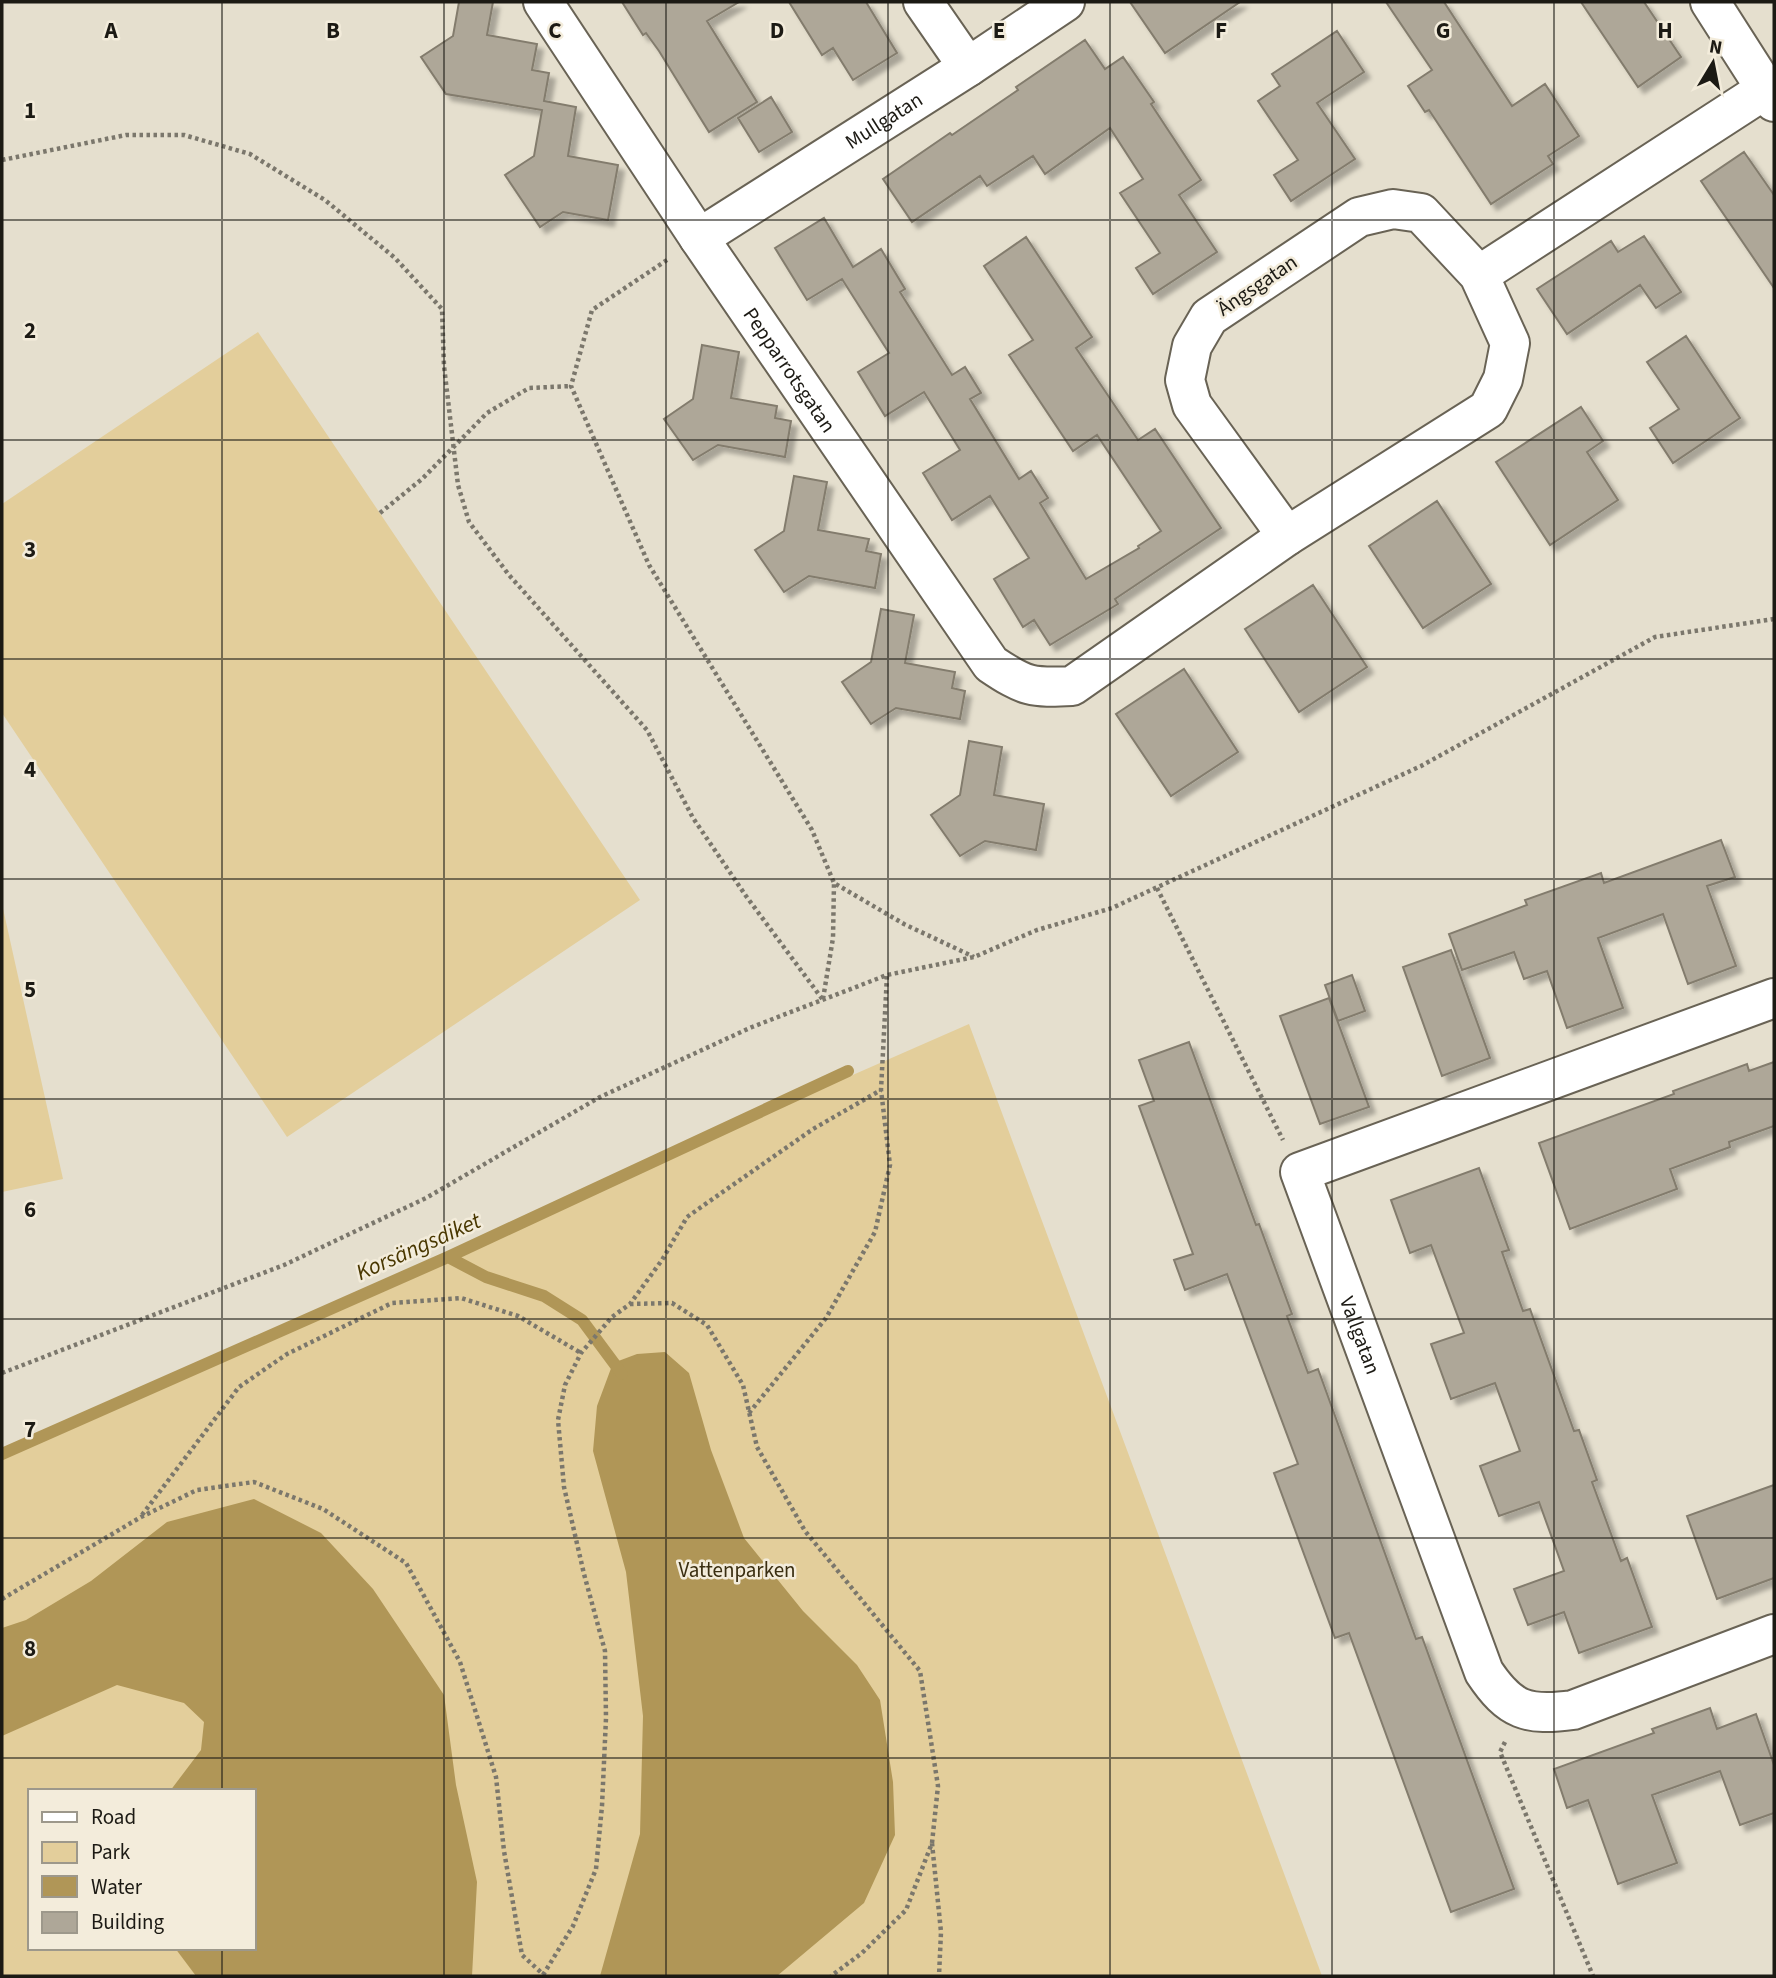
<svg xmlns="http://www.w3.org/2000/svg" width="1776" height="1978" viewBox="0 0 1776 1978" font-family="'Source Sans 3',sans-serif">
	<defs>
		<filter id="shadow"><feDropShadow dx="6" dy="6" stdDeviation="2" flood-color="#0004"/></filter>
	</defs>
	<rect width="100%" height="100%" fill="#e5dfce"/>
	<path fill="#e3ce9b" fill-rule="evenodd" d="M 258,332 L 640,900 L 287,1137 L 2,713 L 2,504 Z
		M 2,904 L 63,1179 L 2,1192 Z
		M 969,1024 L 1322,1976 L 2,1976 L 2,1448 ZM 30,1791 L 254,1791 L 254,1948 L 30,1948 Z"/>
	<path fill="#b09657" d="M 665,1352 L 689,1373 L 711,1450 L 744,1538 L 803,1611 L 857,1665 L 880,1700 L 893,1782 L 895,1835 L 864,1903 L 777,1976 L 600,1976 L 640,1834 L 643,1716 L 626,1572 L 593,1451 L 597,1406 L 613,1363 L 637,1354 Z
		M 254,1499 L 321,1533 L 373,1589 L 444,1695 L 456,1785 L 477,1882 L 472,1976 L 196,1976 L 175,1948 L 254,1948 L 254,1791 L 170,1791 L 201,1750 L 204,1722 L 184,1703 L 117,1685 L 2,1736 L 2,1628 L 26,1620 L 91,1581 L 167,1522 Z"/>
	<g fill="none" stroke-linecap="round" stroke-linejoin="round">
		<path stroke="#b09657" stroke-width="12" d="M 448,1257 L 486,1277 L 544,1296 L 582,1320 L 622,1374
			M 2,1454 L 448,1257 L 848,1071"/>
	</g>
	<path fill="#aea798" stroke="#837c6d" stroke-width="2" filter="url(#shadow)" d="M 459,2 L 493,2 L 487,35 L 537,44 L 532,70 L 549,73 L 544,101 L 576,107 L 568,156 L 618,165 L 608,220 L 563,212 L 540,227 L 505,175 L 534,156 L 542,110 L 446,94 L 421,57 L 453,36 Z
		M 622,2 L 739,2 L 707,21 L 757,102 L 709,132 L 659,51 L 646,33 L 643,35 Z
		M 789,2 L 866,2 L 897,53 L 853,80 L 833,48 L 822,55 Z
		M 1130,2 L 1240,2 L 1165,53 Z
		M 1386,2 L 1444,2 L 1512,106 L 1545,84 L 1579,136 L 1548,156 L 1553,164 L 1491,204 L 1429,110 L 1425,112 L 1408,86 L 1432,70 Z
		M 1581,2 L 1644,2 L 1681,57 L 1638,87 Z
		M 1337,31 L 1364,72 L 1317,103 L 1355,159 L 1291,201 L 1274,175 L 1298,160 L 1258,101 L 1280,86 L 1272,74 Z
		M 1085,40 L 1105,69 L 1123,57 L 1154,102 L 1151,104 L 1201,180 L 1179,195 L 1217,252 L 1153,294 L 1136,268 L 1160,253 L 1120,193 L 1143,179 L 1110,128 L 1045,174 L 1033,156 L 987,186 L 980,176 L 912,222 L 883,179 L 950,133 L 952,135 L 1018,90 L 1016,87 Z
		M 771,97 L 792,132 L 759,152 L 738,118 Z
		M 1744,152 L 1774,195 L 1774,288 L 1701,181 Z
		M 824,218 L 853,267 L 881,249 L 905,289 L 900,292 L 952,375 L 965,367 L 981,393 L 970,399 L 1019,479 L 1031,471 L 1048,498 L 1040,503 L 1086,579 L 1139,548 L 1138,546 L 1161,531 L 1097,435 L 1073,451 L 1009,355 L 1033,340 L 984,266 L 1026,237 L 1092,337 L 1076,348 L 1138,440 L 1155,429 L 1221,528 L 1115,599 L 1118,604 L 1050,645 L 1034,620 L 1023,627 L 994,579 L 1029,558 L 990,496 L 952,520 L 923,473 L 960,450 L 924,392 L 885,416 L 858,372 L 889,353 L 842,279 L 807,300 L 775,248 Z
		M 1644,236 L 1681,292 L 1656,308 L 1640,285 L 1567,334 L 1537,289 L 1611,241 L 1618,252 Z
		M 1686,336 L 1740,418 L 1673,463 L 1650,428 L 1679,409 L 1647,362 Z
		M 702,345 L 739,352 L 731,398 L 777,406 L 775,418 L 791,421 L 785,457 L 718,445 L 693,460 L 664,419 L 693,399 Z
		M 1581,407 L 1603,441 L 1587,452 L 1618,500 L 1550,545 L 1496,462 Z
		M 794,476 L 827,482 L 818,530 L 869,539 L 866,551 L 881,554 L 875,588 L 809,576 L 784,592 L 755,550 L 784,531 Z
		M 1437,501 L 1491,584 L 1423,628 L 1369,546 Z
		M 1313,585 L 1367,667 L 1299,712 L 1245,629 Z
		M 881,609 L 914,615 L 905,663 L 955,672 L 952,688 L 965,691 L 960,719 L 896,708 L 871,724 L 842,682 L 871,662 Z
		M 1184,669 L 1238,752 L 1171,796 L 1116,714 Z
		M 969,741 L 1002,747 L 994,795 L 1044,804 L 1036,850 L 985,841 L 960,856 L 931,815 L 960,795 Z
		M 1721,840 L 1735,877 L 1707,886 L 1736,966 L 1688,984 L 1663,914 L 1598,938 L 1623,1008 L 1567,1028 L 1547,971 L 1524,979 L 1514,952 L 1462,970 L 1449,934 L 1527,905 L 1525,900 L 1601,873 L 1604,883 Z
		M 1451,950 L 1490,1058 L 1442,1076 L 1403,967 Z
		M 1352,975 L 1365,1011 L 1338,1021 L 1325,985 Z
		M 1329,998 L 1369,1107 L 1320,1124 L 1280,1016 Z
		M 1189,1042 L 1256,1225 L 1259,1224 L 1292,1314 L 1287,1316 L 1308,1373 L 1318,1369 L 1416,1639 L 1422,1637 L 1514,1889 L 1451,1912 L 1349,1633 L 1335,1638 L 1274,1473 L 1298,1464 L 1227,1274 L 1185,1290 L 1174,1260 L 1193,1254 L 1139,1106 L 1154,1101 L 1139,1060 Z
		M 1774,1062 L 1774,1126 L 1729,1142 L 1730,1147 L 1670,1169 L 1677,1189 L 1570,1229 L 1539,1143 L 1674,1094 L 1673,1091 L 1747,1064 L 1749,1071 Z
		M 1479,1168 L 1509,1250 L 1502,1252 L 1523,1311 L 1530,1309 L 1574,1431 L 1579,1430 L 1597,1480 L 1592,1482 L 1621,1561 L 1627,1558 L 1652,1627 L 1579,1653 L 1564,1612 L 1528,1625 L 1514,1589 L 1564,1571 L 1539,1502 L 1499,1516 L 1480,1466 L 1520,1451 L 1495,1383 L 1451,1399 L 1431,1344 L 1464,1333 L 1431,1245 L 1410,1253 L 1391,1200 Z
		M 1774,1485 L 1774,1578 L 1717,1599 L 1687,1516 Z
		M 1710,1708 L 1717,1729 L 1756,1714 L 1774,1765 L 1774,1813 L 1740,1825 L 1720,1771 L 1652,1795 L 1677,1863 L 1618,1884 L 1588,1800 L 1567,1808 L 1554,1769 L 1654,1733 L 1652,1729 Z"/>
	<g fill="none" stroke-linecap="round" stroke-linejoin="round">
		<g stroke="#696355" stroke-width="42">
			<g id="street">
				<path id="s1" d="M 543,2 L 699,238 L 991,664 C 1025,687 1032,688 1072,686 L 1287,536"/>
				<path d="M 923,2 L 968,67"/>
				<path d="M 1710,2 L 1774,102"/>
				<path id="s2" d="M 699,238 L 968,67 L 1065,2"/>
				<path d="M 1479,275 L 1421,213 L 1393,209 L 1359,217 L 1209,317 L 1192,346 L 1185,380 L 1192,405 L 1287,536 L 1488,409 L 1503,379 L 1510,343 L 1479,275 L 1766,89"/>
				<path id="s3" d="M 1774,998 L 1300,1172 L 1484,1672 C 1510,1711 1527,1716 1573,1710 L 1774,1634"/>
			</g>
		</g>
		<path stroke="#7b776c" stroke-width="4.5" stroke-dasharray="3.5 3.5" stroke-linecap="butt" d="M 2,160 L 126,135 L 184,135 L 250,154 L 325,200 L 395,258 L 442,309 L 444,366 L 458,485 L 469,522 L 509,575 L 647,730 L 693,818 L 746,896 L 823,1000
			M 667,260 L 592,310 L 571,386 L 649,565 L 812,830 L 834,883 L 904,924 L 974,957
			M 380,513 L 422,479 L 487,413 L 529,388 L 571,386
			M 1157,888 L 1283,1140
			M 823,999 L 833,938 L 834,883
			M 630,1304 L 672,1303 L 707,1325 L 743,1385 L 757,1447 L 805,1531 L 920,1671 L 938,1786 L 932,1843 L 906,1910 L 862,1953 L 831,1976
			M 2,1373 L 284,1265 L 426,1198 L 600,1097 L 752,1027 L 887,975 L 974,957 L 1037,930 L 1112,908 L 1421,766 L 1655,637 L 1774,619
			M 749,1413 L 826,1318 L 875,1232 L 890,1165 L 881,1090 L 887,975
			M 142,1515 L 239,1387 L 287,1354 L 392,1303 L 461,1298 L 518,1316 L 581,1353
			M 2,1599 L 141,1517 L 197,1490 L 254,1482 L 323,1509 L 406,1563 L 460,1662 L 496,1777 L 504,1851 L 522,1955 L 545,1976
			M 1505,1742 L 1500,1752 L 1593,1976
			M 932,1843 L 941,1932 L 939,1976
			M 543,1975 L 573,1926 L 596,1869 L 602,1806 L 606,1718 L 605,1651 L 584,1574 L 564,1487 L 558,1420 L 565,1385 L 581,1353 L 612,1317 L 630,1304 L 662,1260 L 687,1217 L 813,1129 L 881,1090"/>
		<use href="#street" stroke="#fff" stroke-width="38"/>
	</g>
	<path fill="none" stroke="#1c1a14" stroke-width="2" stroke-opacity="0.55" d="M 222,2 L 222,1791M 444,2 L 444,1976M 666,2 L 666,1976M 888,2 L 888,1976M 1110,2 L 1110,1976M 1332,2 L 1332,1976M 1554,2 L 1554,1976M 2,220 L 1774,220M 2,440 L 1774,440M 2,659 L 1774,659M 2,879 L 1774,879M 2,1099 L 1774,1099M 2,1319 L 1774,1319M 2,1538 L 1774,1538M 2,1758 L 1774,1758M 222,1948 L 222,1976"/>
	<g text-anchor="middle" stroke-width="5" stroke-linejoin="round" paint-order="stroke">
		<g font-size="21" fill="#1c1a14" stroke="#f3ecdb">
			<text dy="7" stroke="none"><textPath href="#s2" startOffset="219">Mullgatan</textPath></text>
			<text transform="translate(1257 285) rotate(-34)" y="7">Ängsgatan</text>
			<text dy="7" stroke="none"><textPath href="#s1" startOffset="443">Pepparrotsgatan</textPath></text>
			<text dy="7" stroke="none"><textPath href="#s3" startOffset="679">Vallgatan</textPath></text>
		</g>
		<g font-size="21" fill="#3a2e11" stroke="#f3ecdb">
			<text x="737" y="1577">Vattenparken</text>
		</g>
		<g font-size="23" font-style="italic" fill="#493700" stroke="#f3ecdb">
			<text transform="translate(418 1246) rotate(-24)" y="8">Korsängsdiket</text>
		</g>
	</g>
	<g font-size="23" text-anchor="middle" font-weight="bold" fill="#1c1a14" stroke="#f3ecdb" stroke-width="5" stroke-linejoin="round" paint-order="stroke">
		<text x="111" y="38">A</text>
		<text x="333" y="38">B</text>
		<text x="555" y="38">C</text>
		<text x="777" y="38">D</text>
		<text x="999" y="38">E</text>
		<text x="1221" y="38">F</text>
		<text x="1443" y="38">G</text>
		<text x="1665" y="38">H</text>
		<text x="30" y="118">1</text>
		<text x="30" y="338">2</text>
		<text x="30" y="557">3</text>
		<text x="30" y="777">4</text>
		<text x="30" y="997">5</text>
		<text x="30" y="1217">6</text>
		<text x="30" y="1437">7</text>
		<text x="30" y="1656">8</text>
	</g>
	<rect width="1776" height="1978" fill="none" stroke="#1c1a14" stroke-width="7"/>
	<rect x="28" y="1789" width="228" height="161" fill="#f3ecdb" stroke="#9d988b" stroke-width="2"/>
	<rect x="42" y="1812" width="35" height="10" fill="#ffffff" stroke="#9d988b" stroke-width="2"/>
	<text x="91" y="1824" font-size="21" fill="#1c1a14">Road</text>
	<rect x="42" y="1842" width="35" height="21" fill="#e3ce9b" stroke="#9d988b" stroke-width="2"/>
	<text x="91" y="1859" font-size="21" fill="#1c1a14">Park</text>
	<rect x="42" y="1876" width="35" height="21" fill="#b09657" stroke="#9d988b" stroke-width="2"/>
	<text x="91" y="1894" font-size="21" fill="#1c1a14">Water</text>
	<rect x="42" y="1912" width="35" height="21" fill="#aea798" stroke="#9d988b" stroke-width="2"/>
	<text x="91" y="1929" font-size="21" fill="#1c1a14">Building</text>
	<g transform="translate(1713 63) rotate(10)" stroke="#f3ecdb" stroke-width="5" paint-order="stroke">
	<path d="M0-5L12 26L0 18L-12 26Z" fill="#1c1a14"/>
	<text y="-10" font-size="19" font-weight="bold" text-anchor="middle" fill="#1c1a14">N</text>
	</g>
</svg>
